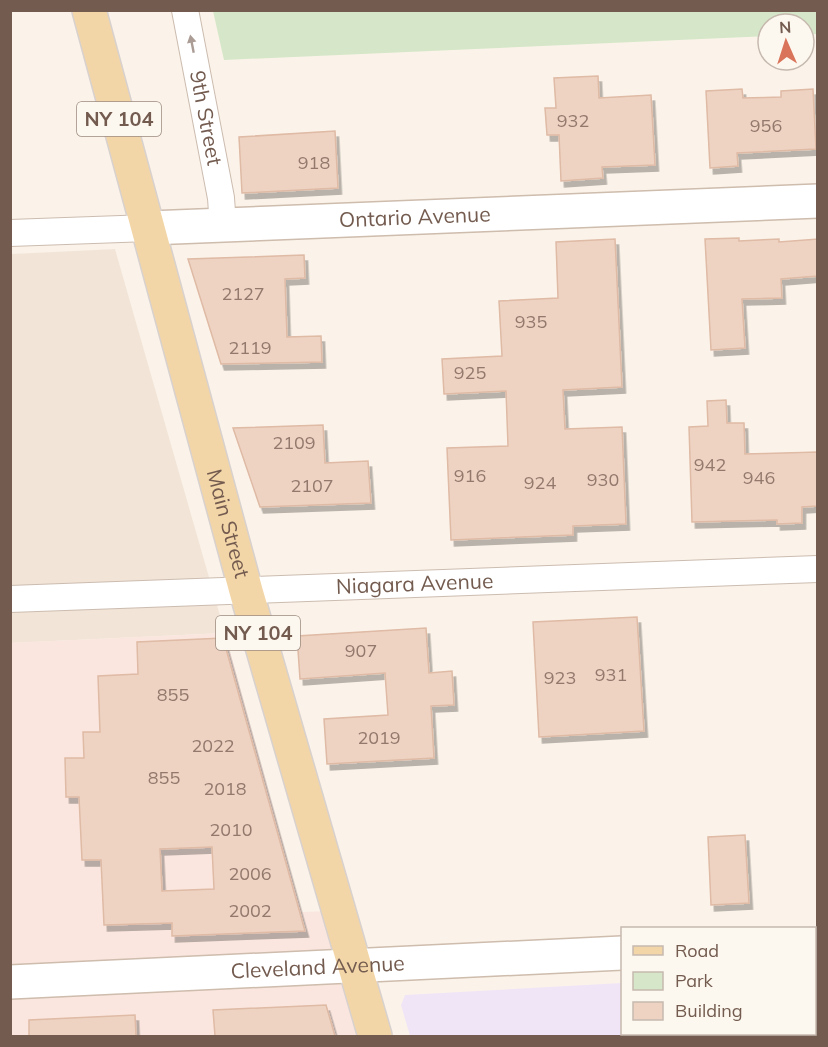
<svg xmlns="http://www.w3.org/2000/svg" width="828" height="1047" viewBox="0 0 828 1047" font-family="Mulish,sans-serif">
	<defs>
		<filter id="shadow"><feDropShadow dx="3.5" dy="6" stdDeviation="0" flood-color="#0004"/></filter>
	</defs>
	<rect width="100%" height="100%" fill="#fbf3e9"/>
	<path fill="#f2e5d8" d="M 115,249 L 225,633 L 11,643 L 11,254 Z"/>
	<path fill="#fae6de" d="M 225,633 L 302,912 L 331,911 L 366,1036 L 11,1036 L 10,643 Z"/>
	<path fill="#f0e5f7" d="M 817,972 L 817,1036 L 410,1036 L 401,1005 L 405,995 L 622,983 L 622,1034 L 814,1034 L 814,973 Z"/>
	<path fill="#d5e7c8" d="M 817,10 L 817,34 L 804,35 L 804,24 L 768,24 L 768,36 L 224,60 L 213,11 Z"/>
	<path fill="#eed3c3" stroke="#dfbaa5" stroke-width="1.5" fill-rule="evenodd" filter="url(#shadow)" d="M 598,76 L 599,98 L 651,95 L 655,165 L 602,167 L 603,178 L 561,181 L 559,135 L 547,135 L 545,108 L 556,108 L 554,78 Z
		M 742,89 L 743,98 L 781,97 L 781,91 L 813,89 L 816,149 L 737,153 L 738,166 L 710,168 L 706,91 Z
		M 335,131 L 338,188 L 242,193 L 239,137 Z
		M 739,238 L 739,241 L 779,239 L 779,242 L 818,239 L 818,276 L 781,279 L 782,298 L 742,299 L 745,348 L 711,350 L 705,239 Z
		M 615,239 L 622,387 L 563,390 L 565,429 L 622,427 L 626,524 L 573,526 L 573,535 L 451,540 L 447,448 L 508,446 L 506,391 L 444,394 L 442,359 L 502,356 L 499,301 L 558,298 L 556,242 Z
		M 304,255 L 305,278 L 285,279 L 287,337 L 321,336 L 322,362 L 221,364 L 188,259 Z
		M 726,400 L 727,423 L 744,423 L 745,454 L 818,452 L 818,506 L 802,507 L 802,523 L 777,524 L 777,520 L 692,522 L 689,427 L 708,426 L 707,401 Z
		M 323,425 L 325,463 L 368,461 L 371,503 L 260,507 L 233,428 Z
		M 637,617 L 644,731 L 539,737 L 533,622 Z
		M 426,628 L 429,673 L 452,671 L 454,705 L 431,706 L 434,758 L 327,764 L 324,719 L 388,715 L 385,673 L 300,679 L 297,636 Z
		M 223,638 L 305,931 L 172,936 L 172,923 L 104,925 L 101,860 L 82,860 L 79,797 L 66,797 L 65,758 L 84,758 L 83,732 L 100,732 L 98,676 L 138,674 L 137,642 ZM 212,847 L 214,889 L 162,891 L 160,849 Z
		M 745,835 L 749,903 L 711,905 L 708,837 Z
		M 326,1005 L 335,1036 L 215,1036 L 213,1010 Z
		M 135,1015 L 136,1036 L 29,1036 L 29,1020 Z"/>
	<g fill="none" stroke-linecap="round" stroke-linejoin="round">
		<g stroke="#ccbcb0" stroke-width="28">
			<g id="street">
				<path id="s1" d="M 185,10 L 221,198 L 223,226"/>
				<path d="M 10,233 L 149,228"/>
				<path id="s2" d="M 10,599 L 818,569"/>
			</g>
		</g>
		<g stroke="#cebcad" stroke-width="36">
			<g id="secondary">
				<path id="s3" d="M 149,228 L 818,201"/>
				<path d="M 814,945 L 818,945"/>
				<path id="s4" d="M 10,982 L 622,953"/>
			</g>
		</g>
		<g stroke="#d8d1ce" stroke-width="36">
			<g id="primary">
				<path id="s5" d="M 89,10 L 246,591 L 375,1036"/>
			</g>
		</g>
		<use href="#street" stroke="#fff" stroke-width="26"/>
		<use href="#secondary" stroke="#fff" stroke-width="33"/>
		<use href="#primary" stroke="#f3d6a8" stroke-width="33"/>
	</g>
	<defs><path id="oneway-solid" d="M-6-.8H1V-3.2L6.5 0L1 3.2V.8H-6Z" transform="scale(1.5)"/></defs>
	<use fill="#ab9d95" href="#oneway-solid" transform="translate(192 44) rotate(-101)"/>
	<g text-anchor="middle" stroke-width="5" stroke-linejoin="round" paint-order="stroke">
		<g font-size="18" fill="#92796c">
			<text x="573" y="127">932</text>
			<text x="766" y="132">956</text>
			<text x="314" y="169">918</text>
			<text x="243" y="300">2127</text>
			<text x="531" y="328">935</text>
			<text x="250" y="354">2119</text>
			<text x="470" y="379">925</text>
			<text x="294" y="449">2109</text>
			<text x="710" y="471">942</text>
			<text x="470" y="482">916</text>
			<text x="759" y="484">946</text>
			<text x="603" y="486">930</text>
			<text x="540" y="489">924</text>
			<text x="312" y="492">2107</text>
			<text x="361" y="657">907</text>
			<text x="611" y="681">931</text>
			<text x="560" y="684">923</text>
			<text x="173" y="701">855</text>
			<text x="379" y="744">2019</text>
			<text x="213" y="752">2022</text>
			<text x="164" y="784">855</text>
			<text x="225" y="795">2018</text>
			<text x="231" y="836">2010</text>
			<text x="250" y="880">2006</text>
			<text x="250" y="917">2002</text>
		</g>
		<g fill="#fdf8ef" stroke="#9c8a7f" stroke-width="1.5">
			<rect x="77" y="102" width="84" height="34" rx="4.5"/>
			<rect x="216" y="616" width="84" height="34" rx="4.5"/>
		</g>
		<g font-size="20" font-weight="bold" fill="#735b4f">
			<text x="119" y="126">NY 104</text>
			<text x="258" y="640">NY 104</text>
		</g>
		<g font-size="21" fill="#735b4f" stroke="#fdf8ef">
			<text dy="7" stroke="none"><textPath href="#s1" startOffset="110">9th Street</textPath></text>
			<text dy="7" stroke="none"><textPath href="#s3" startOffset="266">Ontario Avenue</textPath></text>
			<text dy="7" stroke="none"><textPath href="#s5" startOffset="532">Main Street</textPath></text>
			<text dy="7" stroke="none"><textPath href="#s2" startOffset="405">Niagara Avenue</textPath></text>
			<text dy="7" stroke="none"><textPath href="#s4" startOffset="308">Cleveland Avenue</textPath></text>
		</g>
	</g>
	<rect width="828" height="1047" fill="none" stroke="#735b4f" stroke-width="24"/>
	<rect x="621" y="927" width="195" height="108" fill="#fdf8ef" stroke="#c6b9af" stroke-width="1.5"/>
	<rect x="633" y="946" width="30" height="9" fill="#f3d6a8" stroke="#c6b9af" stroke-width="1.5"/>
	<text x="675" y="957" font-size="18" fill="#735b4f">Road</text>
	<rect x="633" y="972" width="30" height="18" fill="#d5e7c8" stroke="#c6b9af" stroke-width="1.5"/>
	<text x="675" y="987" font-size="18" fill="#735b4f">Park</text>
	<rect x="633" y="1002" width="30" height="18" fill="#eed3c3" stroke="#c6b9af" stroke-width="1.5"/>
	<text x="675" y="1017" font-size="18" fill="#735b4f">Building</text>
	<g transform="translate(786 42) rotate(357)"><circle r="28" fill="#fdf8ef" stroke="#c6b9af" stroke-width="1.5"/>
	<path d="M0-4.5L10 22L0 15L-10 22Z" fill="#d9745a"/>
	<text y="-9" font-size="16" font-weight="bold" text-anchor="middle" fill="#735b4f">N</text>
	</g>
</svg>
